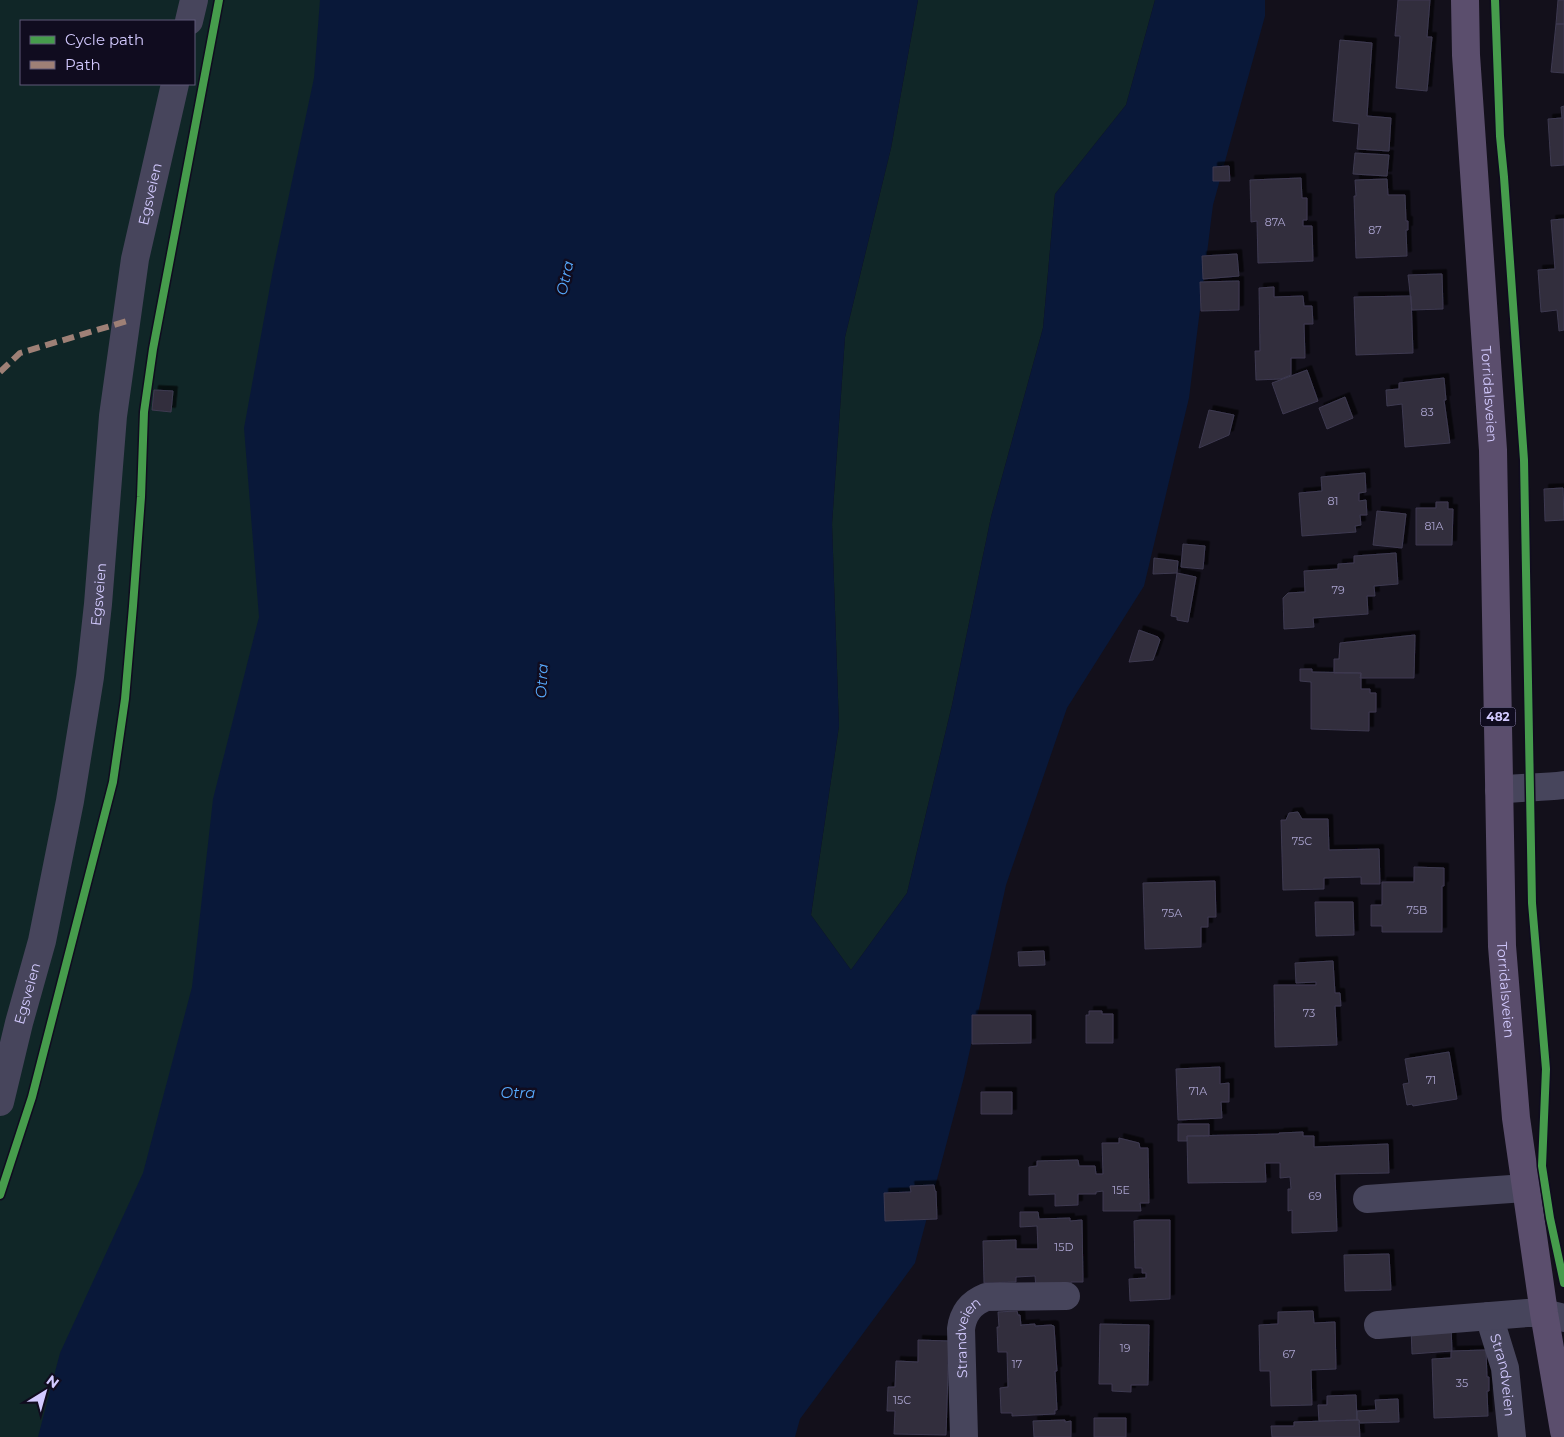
<svg xmlns="http://www.w3.org/2000/svg" width="1564" height="1437" viewBox="0 0 1564 1437" font-family="Montserrat,sans-serif">
	<defs>
		<filter id="shadow"><feDropShadow dx="4.5" dy="-4.5" stdDeviation="0" flood-color="#0009"/></filter>
	</defs>
	<rect width="100%" height="100%" fill="#13101b"/>
	<path fill="#102627" fill-rule="evenodd" d="M 0,0 L 539,0 L 326,1437 L 0,1437 ZM 21,21 L 194,21 L 194,84 L 21,84 Z
		M 918,0 L 1155,0 L 1126,105 L 1055,194 L 1043,328 L 991,517 L 952,705 L 907,893 L 851,970 L 811,915 L 839,726 L 832,524 L 845,337 L 891,148 Z"/>
	<path fill="#091839" d="M 320,0 L 918,0 L 891,148 L 845,337 L 832,524 L 839,726 L 811,915 L 851,970 L 907,893 L 952,705 L 991,517 L 1043,328 L 1055,194 L 1126,105 L 1155,0 L 1265,0 L 1265,16 L 1213,205 L 1189,398 L 1144,586 L 1067,708 L 1006,885 L 964,1077 L 915,1263 L 800,1419 L 795,1437 L 38,1437 L 60,1353 L 143,1173 L 192,987 L 213,799 L 259,617 L 244,428 L 273,270 L 314,78 Z"/>
	<path fill="#312d3e" stroke="#3e3a50" filter="url(#shadow)" d="M 1398,0 L 1430,0 L 1427,37 L 1432,37 L 1427,91 L 1396,88 L 1400,36 L 1395,36 Z
		M 1558,0 L 1564,0 L 1564,24 L 1556,24 Z
		M 1556,24 L 1564,24 L 1564,73 L 1551,72 Z
		M 1340,40 L 1372,43 L 1367,116 L 1391,118 L 1389,151 L 1357,149 L 1359,124 L 1333,121 Z
		M 1564,106 L 1564,165 L 1551,166 L 1548,119 L 1562,118 L 1561,107 Z
		M 1355,153 L 1389,155 L 1387,176 L 1353,174 Z
		M 1229,166 L 1230,181 L 1213,181 L 1213,167 Z
		M 1301,178 L 1302,198 L 1307,198 L 1307,220 L 1303,220 L 1303,226 L 1312,226 L 1313,261 L 1258,263 L 1257,221 L 1251,222 L 1250,180 Z
		M 1387,179 L 1388,195 L 1405,195 L 1406,221 L 1408,221 L 1408,230 L 1406,230 L 1407,256 L 1356,258 L 1354,196 L 1356,196 L 1355,180 Z
		M 1564,219 L 1564,330 L 1559,331 L 1557,310 L 1541,312 L 1538,270 L 1555,269 L 1551,220 Z
		M 1237,254 L 1239,276 L 1203,279 L 1202,256 Z
		M 1442,274 L 1443,309 L 1412,310 L 1408,275 Z
		M 1239,281 L 1239,310 L 1201,311 L 1200,282 Z
		M 1274,287 L 1274,297 L 1303,296 L 1304,306 L 1312,306 L 1313,324 L 1304,324 L 1305,358 L 1291,358 L 1291,375 L 1281,379 L 1256,380 L 1255,351 L 1260,351 L 1259,288 Z
		M 1411,296 L 1413,353 L 1356,355 L 1354,297 Z
		M 1307,370 L 1318,401 L 1283,414 L 1272,383 Z
		M 1444,378 L 1446,400 L 1444,400 L 1450,443 L 1405,447 L 1402,404 L 1387,406 L 1386,390 L 1399,389 L 1399,383 Z
		M 154,390 L 173,391 L 171,412 L 152,410 Z
		M 1345,397 L 1353,418 L 1327,429 L 1319,408 Z
		M 1209,410 L 1234,415 L 1229,435 L 1199,448 Z
		M 1365,473 L 1366,492 L 1359,493 L 1359,501 L 1366,500 L 1367,515 L 1360,515 L 1361,525 L 1355,526 L 1356,532 L 1302,536 L 1299,493 L 1322,491 L 1321,477 Z
		M 1563,488 L 1564,520 L 1545,521 L 1544,489 Z
		M 1436,502 L 1448,502 L 1448,509 L 1453,509 L 1452,545 L 1416,545 L 1416,508 L 1436,508 Z
		M 1377,511 L 1406,514 L 1402,548 L 1373,545 Z
		M 1183,544 L 1205,546 L 1203,569 L 1181,567 Z
		M 1396,553 L 1398,584 L 1374,586 L 1375,596 L 1367,596 L 1368,614 L 1313,618 L 1314,627 L 1284,629 L 1283,598 L 1288,593 L 1305,592 L 1304,571 L 1338,569 L 1338,564 L 1354,563 L 1354,556 Z
		M 1154,558 L 1178,561 L 1177,573 L 1153,574 Z
		M 1177,573 L 1196,577 L 1188,622 L 1177,620 L 1177,617 L 1171,616 Z
		M 1139,630 L 1158,637 L 1160,640 L 1153,660 L 1129,662 Z
		M 1415,635 L 1414,678 L 1360,678 L 1361,673 L 1334,673 L 1334,659 L 1339,659 L 1340,643 Z
		M 1300,669 L 1312,669 L 1312,672 L 1361,673 L 1361,689 L 1370,689 L 1370,693 L 1376,693 L 1376,712 L 1369,712 L 1369,731 L 1311,729 L 1311,682 L 1300,681 Z
		M 1298,812 L 1302,819 L 1328,819 L 1329,850 L 1379,849 L 1380,884 L 1361,884 L 1361,877 L 1324,878 L 1324,889 L 1283,890 L 1281,820 L 1286,820 L 1289,813 Z
		M 1414,867 L 1444,868 L 1444,886 L 1442,886 L 1442,932 L 1382,932 L 1382,926 L 1371,926 L 1371,905 L 1382,905 L 1382,882 L 1414,882 Z
		M 1215,881 L 1216,917 L 1208,917 L 1208,927 L 1201,927 L 1201,947 L 1145,949 L 1143,883 Z
		M 1315,902 L 1353,902 L 1354,935 L 1316,936 Z
		M 1044,951 L 1045,965 L 1019,966 L 1018,952 Z
		M 1333,961 L 1335,993 L 1340,993 L 1341,1006 L 1335,1006 L 1337,1045 L 1275,1047 L 1274,985 L 1316,985 L 1316,982 L 1296,983 L 1295,963 Z
		M 1089,1011 L 1102,1011 L 1102,1014 L 1113,1014 L 1113,1043 L 1086,1043 L 1086,1015 L 1089,1015 Z
		M 972,1015 L 1031,1015 L 1031,1043 L 972,1044 Z
		M 1449,1052 L 1457,1099 L 1413,1106 L 1412,1104 L 1407,1105 L 1403,1084 L 1409,1083 L 1405,1059 Z
		M 1220,1067 L 1220,1084 L 1229,1083 L 1229,1102 L 1221,1102 L 1222,1118 L 1178,1120 L 1176,1069 Z
		M 981,1092 L 1012,1092 L 1012,1114 L 981,1114 Z
		M 1178,1124 L 1209,1124 L 1209,1136 L 1187,1136 L 1187,1141 L 1178,1141 Z
		M 1303,1132 L 1303,1136 L 1314,1136 L 1314,1147 L 1388,1144 L 1389,1173 L 1335,1174 L 1337,1231 L 1292,1233 L 1292,1210 L 1288,1211 L 1288,1189 L 1291,1189 L 1290,1177 L 1280,1178 L 1280,1163 L 1265,1163 L 1266,1182 L 1188,1183 L 1187,1136 L 1279,1134 L 1279,1133 Z
		M 1119,1138 L 1139,1143 L 1140,1148 L 1148,1148 L 1149,1203 L 1140,1203 L 1141,1211 L 1103,1211 L 1103,1191 L 1096,1192 L 1096,1194 L 1078,1194 L 1078,1205 L 1055,1206 L 1055,1194 L 1029,1195 L 1029,1167 L 1037,1166 L 1037,1161 L 1078,1160 L 1079,1166 L 1095,1166 L 1096,1174 L 1103,1174 L 1102,1143 L 1119,1143 Z
		M 934,1185 L 935,1191 L 936,1191 L 937,1219 L 885,1221 L 884,1193 L 911,1192 L 910,1186 Z
		M 1020,1212 L 1038,1212 L 1039,1219 L 1070,1218 L 1070,1221 L 1082,1220 L 1083,1282 L 1071,1282 L 1071,1284 L 1036,1288 L 1035,1276 L 1016,1277 L 1016,1282 L 984,1283 L 983,1241 L 1016,1240 L 1016,1249 L 1038,1249 L 1037,1226 L 1020,1227 Z
		M 1141,1220 L 1170,1220 L 1170,1299 L 1130,1301 L 1129,1279 L 1146,1278 L 1146,1273 L 1142,1273 L 1142,1268 L 1135,1268 L 1134,1221 Z
		M 1389,1254 L 1391,1290 L 1345,1291 L 1344,1255 Z
		M 1017,1311 L 1018,1315 L 1020,1315 L 1021,1326 L 1021,1325 L 1035,1324 L 1035,1326 L 1051,1325 L 1054,1326 L 1057,1371 L 1055,1371 L 1057,1410 L 1055,1410 L 1055,1414 L 1012,1416 L 1012,1413 L 1001,1413 L 1000,1388 L 1008,1387 L 1007,1352 L 998,1352 L 997,1327 L 999,1327 L 998,1312 Z
		M 1313,1311 L 1314,1323 L 1335,1322 L 1336,1369 L 1311,1370 L 1312,1405 L 1271,1406 L 1270,1371 L 1260,1371 L 1259,1325 L 1278,1324 L 1278,1312 Z
		M 1100,1324 L 1149,1325 L 1148,1385 L 1131,1385 L 1131,1392 L 1112,1391 L 1112,1384 L 1099,1384 Z
		M 1451,1326 L 1452,1351 L 1412,1354 L 1411,1327 Z
		M 918,1340 L 949,1341 L 946,1435 L 894,1434 L 895,1411 L 887,1411 L 888,1387 L 895,1387 L 896,1361 L 918,1362 Z
		M 1486,1350 L 1487,1377 L 1489,1377 L 1489,1391 L 1487,1391 L 1488,1416 L 1434,1418 L 1432,1359 L 1451,1358 L 1451,1351 Z
		M 1356,1395 L 1357,1420 L 1319,1421 L 1318,1405 L 1327,1405 L 1327,1396 Z
		M 1398,1399 L 1399,1422 L 1360,1423 L 1359,1420 L 1357,1420 L 1357,1411 L 1376,1410 L 1375,1400 Z
		M 1094,1418 L 1126,1418 L 1126,1437 L 1094,1437 Z
		M 1065,1420 L 1065,1422 L 1071,1421 L 1071,1437 L 1034,1437 L 1033,1421 Z
		M 1359,1420 L 1360,1437 L 1272,1437 L 1271,1426 L 1294,1426 L 1294,1422 Z"/>
	<g fill="none" stroke-linecap="round" stroke-linejoin="round">
		<g stroke="#47455c" stroke-width="28">
			<path d="M 189,21 L 194,0"/>
			<path d="M 1499,790 C 1520,787 1542,788 1564,785"/>
			<path id="s1" d="M 0,1102 L 19,1023 L 42,941 L 70,801 L 90,677 L 98,604 L 113,416 L 135,259 L 175,84"/>
			<path d="M 1367,1199 L 1526,1188"/>
			<path id="s2" d="M 1489,1316 L 1505,1368 L 1512,1437"/>
			<path d="M 1378,1325 L 1527,1313 L 1544,1313 L 1564,1318"/>
			<path id="s3" d="M 964,1437 L 961,1329 C 963,1313 971,1303 986,1297 L 1066,1296"/>
		</g>
		<path stroke="#5b4e6d" stroke-width="28" id="s4" d="M 1465,0 L 1466,55 L 1493,450 L 1502,946 L 1516,1118 L 1544,1313 L 1564,1431"/>
		<path stroke="#9e8076" stroke-width="6" stroke-dasharray="12 6" stroke-linecap="butt" d="M 0,372 L 20,353 L 127,321"/>
		<g stroke="#100c1f" stroke-width="11">
			<path id="cycleway" d="M 1495,0 L 1500,136 L 1504,177 L 1524,460 L 1532,903 L 1546,1069 L 1542,1166 L 1550,1218 L 1564,1283
				M 0,1195 L 32,1097 L 113,782 L 125,699 L 133,606 L 141,497 L 144,412 L 153,349 L 219,0"/>
		</g>
		<use href="#cycleway" stroke="#469c4c" stroke-width="8"/>
	</g>
	<g text-anchor="middle" stroke-width="5" stroke-linejoin="round" paint-order="stroke">
		<g font-size="11" fill="#aaa3cf">
			<text x="1275" y="226">87A</text>
			<text x="1375" y="234">87</text>
			<text x="1427" y="416">83</text>
			<text x="1333" y="505">81</text>
			<text x="1434" y="530">81A</text>
			<text x="1338" y="594">79</text>
			<text x="1302" y="845">75C</text>
			<text x="1417" y="914">75B</text>
			<text x="1172" y="917">75A</text>
			<text x="1309" y="1017">73</text>
			<text x="1431" y="1084">71</text>
			<text x="1198" y="1095">71A</text>
			<text x="1121" y="1194">15E</text>
			<text x="1315" y="1200">69</text>
			<text x="1064" y="1251">15D</text>
			<text x="1125" y="1352">19</text>
			<text x="1289" y="1358">67</text>
			<text x="1017" y="1368">17</text>
			<text x="1462" y="1387">35</text>
			<text x="902" y="1404">15C</text>
		</g>
		<rect fill="#100c1f" stroke="#9891bc" stroke-width="1" x="1480.5" y="707.5" width="35" height="19" rx="4"/>
		<g font-size="12" font-weight="bold" fill="#d3caff">
			<text x="1498" y="721">482</text>
		</g>
		<g font-size="14" fill="#d3caff" stroke="#100c1f">
			<text dy="5" stroke="none"><textPath href="#s1" startOffset="922">Egsveien</textPath></text>
			<text dy="5" stroke="none"><textPath href="#s4" startOffset="395">Torridalsveien</textPath></text>
			<text dy="5" stroke="none"><textPath href="#s1" startOffset="518">Egsveien</textPath></text>
			<text dy="5" stroke="none"><textPath href="#s4" startOffset="991">Torridalsveien</textPath></text>
			<text dy="5" stroke="none"><textPath href="#s1" startOffset="112">Egsveien</textPath></text>
			<text dy="5" stroke="none"><textPath href="#s3" startOffset="101">Strandveien</textPath></text>
			<text dy="5" stroke="none"><textPath href="#s2" startOffset="61">Strandveien</textPath></text>
		</g>
		<g font-size="15" font-style="italic" fill="#58abff" stroke="#100c1f">
			<text transform="translate(565 278) rotate(-78)" y="5">Otra</text>
			<text transform="translate(542 681) rotate(-87)" y="5">Otra</text>
			<text x="518" y="1098">Otra</text>
		</g>
	</g>
	<rect x="20" y="20" width="175" height="65" fill="#100c1f" stroke="#5e5879"/>
	<rect x="30" y="36" width="25" height="8" fill="#469c4c" stroke="#5e5879"/>
	<text x="65" y="45" font-size="15" fill="#d3caff">Cycle path</text>
	<rect x="30" y="61" width="25" height="8" fill="#9e8076" stroke="#5e5879"/>
	<text x="65" y="70" font-size="15" fill="#d3caff">Path</text>
	<g transform="translate(45 1392) rotate(37)" stroke="#100c1f" stroke-width="4" paint-order="stroke">
	<path d="M0-4L9 19L0 12L-9 19Z" fill="#d3caff"/>
	<text y="-8" font-size="14" font-weight="bold" text-anchor="middle" fill="#d3caff">N</text>
	</g>
</svg>
